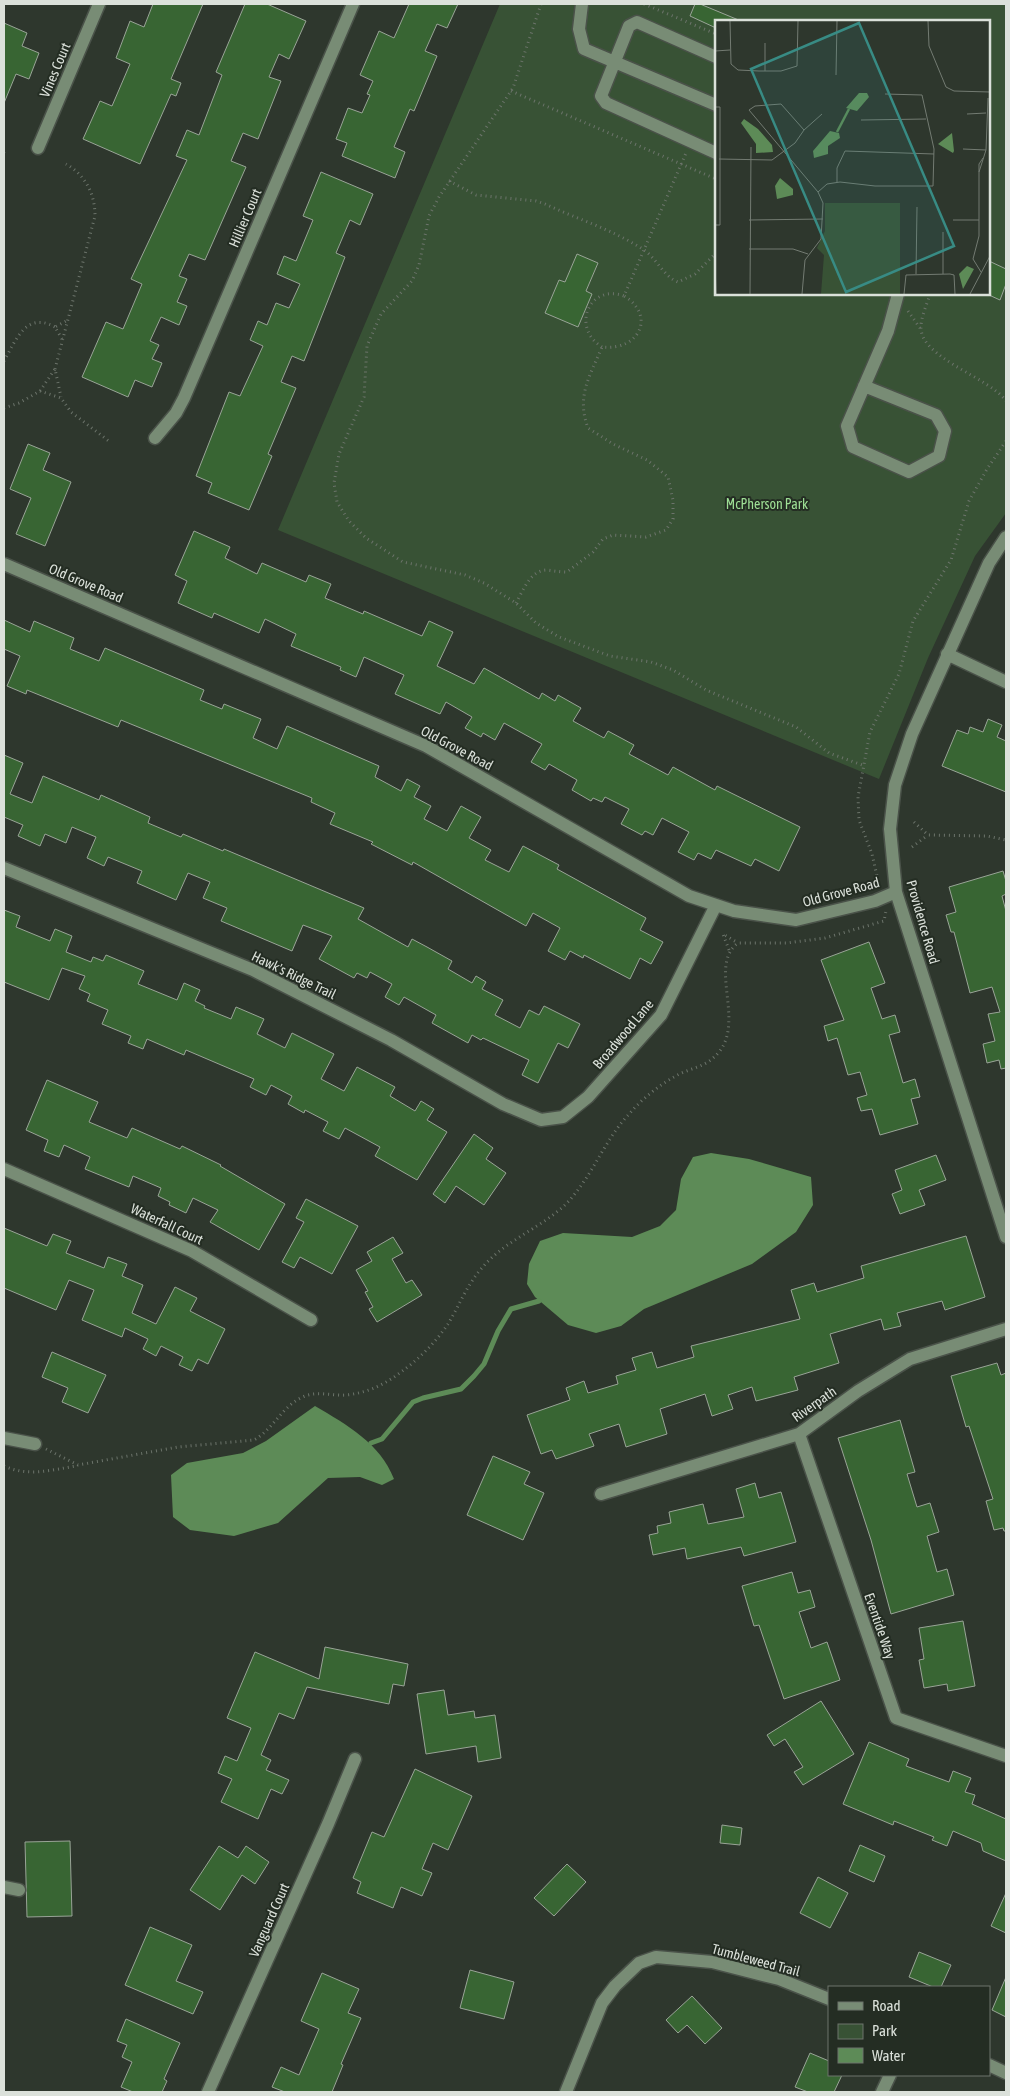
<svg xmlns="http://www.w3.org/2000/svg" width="1010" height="2096" viewBox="0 0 1010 2096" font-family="'Asap Condensed',sans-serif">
	<rect width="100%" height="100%" fill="#2e372d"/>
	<path fill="#385235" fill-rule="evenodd" d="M 500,4 L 1006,4 L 1006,513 L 975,556 L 928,658 L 879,779 L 278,530 ZM 716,21 L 989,21 L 989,294 L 716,294 Z"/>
	<path fill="#5d8b57" d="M 711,1153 L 749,1159 L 811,1177 L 813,1205 L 796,1232 L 752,1264 L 644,1309 L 621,1326 L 596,1333 L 568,1325 L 535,1297 L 527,1284 L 529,1264 L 540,1241 L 563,1233 L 632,1237 L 660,1226 L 676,1210 L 681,1179 L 693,1157 Z
		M 315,1406 C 347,1425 380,1443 394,1479 L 382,1485 L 360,1477 L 328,1478 L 278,1523 L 234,1536 L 190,1530 L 173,1517 L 171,1475 L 187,1463 L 243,1453 L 266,1441 Z"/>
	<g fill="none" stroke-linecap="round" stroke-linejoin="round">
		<path stroke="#5d8b57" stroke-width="5" d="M 371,1443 L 382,1439 L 413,1402 L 423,1398 L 461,1389 L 474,1376 L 484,1364 L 498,1331 L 511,1309 L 539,1301"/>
	</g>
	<path fill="#386533" stroke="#99a497" d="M 153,4 L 203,4 L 171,79 L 181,83 L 176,96 L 171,94 L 140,164 L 83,139 L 100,101 L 112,106 L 130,64 L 116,58 L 130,21 L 144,27 Z
		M 245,4 L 267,4 L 306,21 L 289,59 L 279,54 L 269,77 L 281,81 L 258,139 L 243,133 L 231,161 L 246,167 L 205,260 L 189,254 L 179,276 L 187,279 L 177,302 L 187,306 L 179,325 L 161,317 L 150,341 L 159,345 L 152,359 L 162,363 L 152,387 L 135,380 L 128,397 L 82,377 L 106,322 L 123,329 L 142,284 L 131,279 L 187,160 L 176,156 L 187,130 L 199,135 L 222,75 L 216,72 Z
		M 409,4 L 458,4 L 447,28 L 437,24 L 425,51 L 437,56 L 414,111 L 410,109 L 394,147 L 405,152 L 395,178 L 342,156 L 347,143 L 336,139 L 348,108 L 362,113 L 370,95 L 367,94 L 373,81 L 360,75 L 379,31 L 394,38 Z
		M 695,4 L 700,4 L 741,21 L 716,21 L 716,28 L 690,16 Z
		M 4,23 L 27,33 L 22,46 L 39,53 L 29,79 L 16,74 L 4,103 Z
		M 321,172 L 373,194 L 360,225 L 350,220 L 336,253 L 345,257 L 304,361 L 292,356 L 281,382 L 296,388 L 268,454 L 272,456 L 249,510 L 208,493 L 212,483 L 196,476 L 229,392 L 240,396 L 263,346 L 250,340 L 258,321 L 267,325 L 276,303 L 289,308 L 300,284 L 277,274 L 284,256 L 296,261 L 313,220 L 303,216 Z
		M 577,254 L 598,263 L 586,291 L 592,294 L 578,327 L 545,313 L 559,280 L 565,282 Z
		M 989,261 L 1006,269 L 1006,284 L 1000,300 L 989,295 Z
		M 28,444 L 50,453 L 43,470 L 71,482 L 45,546 L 16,534 L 31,498 L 10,489 Z
		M 194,531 L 230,547 L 225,558 L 257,574 L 262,563 L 306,582 L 309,575 L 331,584 L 325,598 L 363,614 L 364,611 L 422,636 L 429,621 L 453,632 L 437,666 L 474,684 L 484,668 L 539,699 L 542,693 L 555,701 L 558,695 L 581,708 L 573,721 L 604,738 L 608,731 L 634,745 L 629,754 L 668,775 L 673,767 L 715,790 L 717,786 L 800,827 L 779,871 L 755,859 L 751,866 L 716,850 L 711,859 L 698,853 L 694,860 L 678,852 L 689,832 L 662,818 L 653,835 L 645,831 L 642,835 L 621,824 L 629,809 L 605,797 L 602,802 L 593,798 L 591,801 L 572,790 L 577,780 L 549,764 L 545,770 L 531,762 L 542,744 L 504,723 L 495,740 L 483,733 L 481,737 L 465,728 L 472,717 L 446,702 L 440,714 L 395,694 L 404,675 L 364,657 L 356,677 L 340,670 L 341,667 L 291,646 L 296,634 L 265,619 L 259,633 L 214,613 L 212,618 L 178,603 L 187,581 L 175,575 Z
		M 4,620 L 30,632 L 34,621 L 74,638 L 70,649 L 99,661 L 105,648 L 204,690 L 200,700 L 222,709 L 224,704 L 261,719 L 253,738 L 277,749 L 287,726 L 379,766 L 375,777 L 401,791 L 407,779 L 420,786 L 414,797 L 431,806 L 424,819 L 447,831 L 461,806 L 481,817 L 469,838 L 491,850 L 485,860 L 509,872 L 523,846 L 559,865 L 557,869 L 646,918 L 640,930 L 663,942 L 651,964 L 640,958 L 630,979 L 584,955 L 583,958 L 570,951 L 565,960 L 548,951 L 560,928 L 533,913 L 526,926 L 413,862 L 412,865 L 371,844 L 373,842 L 330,824 L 335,813 L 311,802 L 312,798 L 121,720 L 118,727 L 27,690 L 26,694 L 7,686 L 20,656 L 4,649 Z
		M 988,719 L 1002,725 L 997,737 L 1006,741 L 1006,792 L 942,766 L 957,730 L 968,734 L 970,727 L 983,732 Z
		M 4,755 L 23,763 L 10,794 L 32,803 L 43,776 L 99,800 L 101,795 L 150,817 L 148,823 L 181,837 L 183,834 L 223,851 L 224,849 L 364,908 L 358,919 L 408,947 L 412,939 L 427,947 L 452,961 L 448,969 L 472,983 L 476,976 L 486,982 L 482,989 L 503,1000 L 495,1015 L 520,1028 L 529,1010 L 539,1015 L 544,1006 L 580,1024 L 568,1048 L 558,1043 L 538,1083 L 522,1075 L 529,1060 L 483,1038 L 481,1040 L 472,1035 L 468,1043 L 432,1023 L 436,1015 L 404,997 L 399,1005 L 385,997 L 392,984 L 370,972 L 367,978 L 357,973 L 354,978 L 319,959 L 332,936 L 303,925 L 292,951 L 221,921 L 227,908 L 203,898 L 210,882 L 188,873 L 176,900 L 137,883 L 142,871 L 108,857 L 104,866 L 87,858 L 96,837 L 72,827 L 66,843 L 45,834 L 40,846 L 18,836 L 23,825 L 4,817 Z
		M 1003,871 L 1006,881 L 1006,894 L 1002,896 L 1006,911 L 1006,1068 L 1001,1069 L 999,1060 L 987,1063 L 983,1044 L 995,1041 L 988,1014 L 1000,1012 L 992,987 L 970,993 L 954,932 L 951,932 L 946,915 L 956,912 L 949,887 Z
		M 4,910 L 20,916 L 16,927 L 50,941 L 55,929 L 72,936 L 66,952 L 91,962 L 93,957 L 103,961 L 106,955 L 144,971 L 138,984 L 177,1000 L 184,983 L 200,990 L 195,1001 L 205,1006 L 204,1008 L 231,1019 L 236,1007 L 264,1019 L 257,1034 L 285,1048 L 292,1033 L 334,1054 L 321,1079 L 344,1091 L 357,1067 L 395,1087 L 390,1096 L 415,1111 L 421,1101 L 434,1109 L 427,1120 L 447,1132 L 417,1180 L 375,1156 L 380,1147 L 345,1128 L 339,1139 L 323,1131 L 328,1122 L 305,1110 L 304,1113 L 288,1104 L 292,1096 L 271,1085 L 266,1095 L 250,1087 L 254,1079 L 186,1050 L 184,1055 L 147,1039 L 143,1049 L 128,1043 L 131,1036 L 102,1024 L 108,1010 L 87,1001 L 90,994 L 79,989 L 85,976 L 62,968 L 49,1000 L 4,982 Z
		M 869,942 L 885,983 L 871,988 L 882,1019 L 895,1015 L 900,1032 L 889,1035 L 903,1083 L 915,1079 L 920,1097 L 911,1099 L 918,1124 L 880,1135 L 872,1109 L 861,1111 L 857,1098 L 867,1095 L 860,1072 L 848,1075 L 837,1038 L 828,1041 L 824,1026 L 844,1020 L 821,960 Z
		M 47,1080 L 98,1102 L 89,1122 L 127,1138 L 132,1128 L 180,1149 L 182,1146 L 221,1165 L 220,1166 L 285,1204 L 259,1250 L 210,1222 L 218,1210 L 193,1198 L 186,1213 L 169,1205 L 170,1202 L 158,1196 L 161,1188 L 133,1176 L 129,1187 L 85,1169 L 90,1157 L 64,1145 L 59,1157 L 44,1151 L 48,1140 L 26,1130 Z
		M 474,1134 L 493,1148 L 486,1159 L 506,1173 L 484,1205 L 456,1186 L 445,1203 L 433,1194 Z
		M 936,1155 L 946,1180 L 919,1190 L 925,1205 L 900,1214 L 892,1194 L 902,1190 L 895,1170 Z
		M 306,1199 L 358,1226 L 332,1274 L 300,1257 L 294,1268 L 282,1262 L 304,1222 L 296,1218 Z
		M 4,1228 L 47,1246 L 53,1234 L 71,1241 L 66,1253 L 104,1268 L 108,1257 L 127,1264 L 122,1276 L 143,1285 L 132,1313 L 156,1324 L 175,1287 L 197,1298 L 190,1311 L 225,1329 L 208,1364 L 198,1359 L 192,1371 L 179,1365 L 183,1357 L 161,1346 L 156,1356 L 143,1349 L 148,1339 L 125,1328 L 122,1337 L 82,1320 L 94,1290 L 69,1280 L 56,1310 L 4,1288 Z
		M 966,1236 L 985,1297 L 945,1310 L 942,1301 L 897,1313 L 901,1326 L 884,1330 L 881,1319 L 830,1334 L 839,1363 L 794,1377 L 798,1390 L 756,1401 L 752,1387 L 728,1395 L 733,1409 L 712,1416 L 705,1394 L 660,1409 L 667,1434 L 626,1447 L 619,1424 L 589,1434 L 594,1446 L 556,1459 L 552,1450 L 541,1454 L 527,1415 L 570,1400 L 566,1388 L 584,1381 L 588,1393 L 618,1384 L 616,1376 L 636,1370 L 632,1358 L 652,1352 L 657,1368 L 694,1357 L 691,1346 L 800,1319 L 791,1290 L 814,1283 L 817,1292 L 864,1278 L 861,1266 Z
		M 393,1237 L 403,1253 L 392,1259 L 406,1283 L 412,1280 L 422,1295 L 377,1322 L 369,1309 L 373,1307 L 365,1292 L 368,1291 L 356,1270 L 372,1261 L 367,1252 Z
		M 52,1352 L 106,1375 L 88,1413 L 62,1402 L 68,1388 L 42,1377 Z
		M 997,1363 L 1001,1375 L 1006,1373 L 1006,1531 L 1004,1531 L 1003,1528 L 994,1530 L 986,1501 L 993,1499 L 969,1426 L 966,1427 L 951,1376 Z
		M 900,1420 L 915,1472 L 907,1474 L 917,1507 L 930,1503 L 939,1532 L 927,1536 L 937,1572 L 947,1569 L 954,1595 L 891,1614 L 871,1540 L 838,1438 Z
		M 493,1456 L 530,1472 L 524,1484 L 544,1493 L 523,1540 L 467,1515 Z
		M 755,1483 L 759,1498 L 781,1492 L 796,1542 L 744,1556 L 741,1547 L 687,1559 L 685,1548 L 653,1555 L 649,1535 L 658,1533 L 657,1526 L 671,1523 L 669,1512 L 703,1504 L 708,1524 L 744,1517 L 736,1489 Z
		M 792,1572 L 798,1593 L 810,1590 L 815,1607 L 799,1612 L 811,1648 L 827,1642 L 840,1680 L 784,1699 L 759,1625 L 754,1626 L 742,1586 Z
		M 963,1621 L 975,1686 L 948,1691 L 947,1684 L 924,1688 L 919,1660 L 924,1659 L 919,1628 Z
		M 325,1647 L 408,1664 L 404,1686 L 393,1684 L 389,1704 L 307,1687 L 294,1719 L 279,1713 L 261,1755 L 271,1760 L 266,1770 L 289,1780 L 282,1794 L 271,1789 L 258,1819 L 221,1802 L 232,1779 L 218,1773 L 225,1756 L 237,1761 L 251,1728 L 227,1718 L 255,1652 L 319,1679 Z
		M 444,1690 L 448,1715 L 474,1711 L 475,1718 L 495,1715 L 501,1758 L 478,1762 L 476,1746 L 426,1754 L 417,1694 Z
		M 821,1701 L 854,1754 L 803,1785 L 794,1772 L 803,1767 L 785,1739 L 774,1746 L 767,1735 Z
		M 869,1742 L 909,1759 L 906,1766 L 949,1782 L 953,1771 L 971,1778 L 965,1792 L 975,1795 L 972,1804 L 1006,1819 L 1006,1861 L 983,1851 L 981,1843 L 953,1831 L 947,1846 L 932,1840 L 934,1837 L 894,1821 L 893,1825 L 843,1804 Z
		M 415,1769 L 472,1796 L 448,1850 L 433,1843 L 422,1869 L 432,1873 L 422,1896 L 401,1887 L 393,1908 L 357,1893 L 361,1882 L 353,1878 L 372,1832 L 384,1837 Z
		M 722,1825 L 742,1828 L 740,1845 L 720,1843 Z
		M 70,1841 L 72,1916 L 27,1917 L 25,1842 Z
		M 860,1845 L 885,1856 L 874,1882 L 849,1871 Z
		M 219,1846 L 238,1858 L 246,1846 L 269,1862 L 255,1884 L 242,1875 L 220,1910 L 190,1890 Z
		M 567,1864 L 586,1882 L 554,1916 L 534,1898 Z
		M 818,1877 L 848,1893 L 830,1928 L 800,1913 Z
		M 1006,1893 L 1006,1933 L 991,1926 Z
		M 150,1927 L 192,1945 L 176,1981 L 203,1992 L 193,2014 L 125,1985 Z
		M 919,1952 L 951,1965 L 941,1987 L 933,1987 L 909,1977 Z
		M 470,1970 L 514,1982 L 504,2019 L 460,2008 Z
		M 322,1973 L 359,1989 L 348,2013 L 361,2018 L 341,2064 L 343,2065 L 332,2092 L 285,2092 L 272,2087 L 281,2067 L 299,2075 L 319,2029 L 301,2021 Z
		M 1006,1977 L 1006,2017 L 992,2010 Z
		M 692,1996 L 722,2028 L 705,2044 L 687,2025 L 678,2033 L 666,2020 Z
		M 126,2019 L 180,2043 L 164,2079 L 167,2081 L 162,2092 L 133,2092 L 121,2087 L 132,2062 L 122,2057 L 127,2045 L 117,2041 Z
		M 810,2053 L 829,2061 L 829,2075 L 842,2075 L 834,2092 L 808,2092 L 795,2087 Z"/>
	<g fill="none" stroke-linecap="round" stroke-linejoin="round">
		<g stroke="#4a5249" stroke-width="15">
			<path id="minor" d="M 582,4 L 579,29 L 584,49 L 716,105
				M 716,57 L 637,22 L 629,26 L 601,96 L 606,103 L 716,153
				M 38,148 L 99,4
				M 864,386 L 936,415 L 945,431 L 939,456 L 909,472 L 853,447 L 847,426 L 888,331 L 898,294
				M 155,438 L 176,413 L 184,398 L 353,4
				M 1006,537 L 989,563 L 912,734 L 895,785 L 890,829 L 896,892 L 1006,1237
				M 4,564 L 426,746 L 689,896 L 734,911 L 796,920 L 875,901 L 896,892
				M 947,654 L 1006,682
				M 4,868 L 253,970 L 391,1040 L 503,1104 L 541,1120 L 563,1117 L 588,1097 L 661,1015 L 716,905
				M 4,1169 L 192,1251 L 311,1320
				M 799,1434 L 896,1718 L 1006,1756
				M 4,1438 L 35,1444
				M 601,1494 L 799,1434 L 858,1391 L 910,1359 L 1006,1329
				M 4,1887 L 19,1890
				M 989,2065 L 1006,2073
				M 208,2092 L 328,1824 L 355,1759
				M 566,2092 L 602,2003 L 615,1986 L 639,1963 L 656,1957 L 712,1962 L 779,1979 L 829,1999
				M 882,2092 L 890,2075"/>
		</g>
		<path stroke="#6c746b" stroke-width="3" stroke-dasharray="1 4" stroke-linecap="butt" d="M 541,4 L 513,88 L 439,197 L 429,216 L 419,265 L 412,281 L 381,314 L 367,346 L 364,397 L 339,454 L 334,483 L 337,502 L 349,521 L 366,538 L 403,562 L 465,575 L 484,583 L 516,603 L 536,623 L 559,637 L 610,656 L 651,662 L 673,670 L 706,690 L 796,727 L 829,753 L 865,766
			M 644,4 L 716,34
			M 511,91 L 716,179
			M 4,152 L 6,151
			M 449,181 L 476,195 L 536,201 L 545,204 C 577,219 614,230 644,250 C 657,259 664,277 678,282 L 695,274 L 716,253
			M 930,294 C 927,304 921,317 921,327 C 920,358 989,377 1006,401
			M 908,311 L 920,328
			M 62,339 L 55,327 L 68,320
			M 602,347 C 570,327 590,283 624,296
			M 4,361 C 16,340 26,311 55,327
			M 55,369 L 95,216 C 95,193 85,175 66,164
			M 40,391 L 55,369 L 61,397
			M 4,408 L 19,403 L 40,391 L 61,398 L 71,412 L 110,442
			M 516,603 C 523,591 530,570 547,570 C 554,571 560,572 567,572 L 593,552 L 603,539 L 613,535 L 646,537 L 666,530 L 673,519 L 673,500 L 668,477 L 647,460 L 613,444 L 588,428 C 576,396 590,376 602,347 C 640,351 656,315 624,296 L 686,153
			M 914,822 L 928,835 L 987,836 L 1006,840
			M 912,847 L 928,835
			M 879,885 L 872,854 L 859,820 L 858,797 L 870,732 L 899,674 L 913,621 L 951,560 L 969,501 L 987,469 L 1006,441
			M 729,950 L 723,934 L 738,943
			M 46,1449 L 78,1465 L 178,1447 L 254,1440 C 274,1429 282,1405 305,1396 C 318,1391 332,1396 346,1395 C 367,1393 384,1385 401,1372 C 418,1360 436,1342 448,1324 C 459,1306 467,1285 481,1269 C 504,1241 539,1229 565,1205 C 592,1178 604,1140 630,1113 C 642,1099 658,1086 674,1077 C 690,1067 705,1069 719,1052 C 745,1020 708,965 738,943 L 787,943 L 825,938 L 884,921 L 886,911
			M 4,1466 C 28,1477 51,1470 76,1466"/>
		<use href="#minor" stroke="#788c75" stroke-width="12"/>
	</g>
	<g text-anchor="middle" stroke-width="4" stroke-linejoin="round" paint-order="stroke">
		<g font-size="14" fill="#dbe1da" stroke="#242d23">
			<text transform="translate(55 70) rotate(-67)" y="5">Vines Court</text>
			<text transform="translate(245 218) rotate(-67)" y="5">Hillier Court</text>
			<text transform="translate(86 583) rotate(23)" y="5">Old Grove Road</text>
			<text transform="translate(457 748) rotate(28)" y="5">Old Grove Road</text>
			<text transform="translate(841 892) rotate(-15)" y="5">Old Grove Road</text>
			<text transform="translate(923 922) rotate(74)" y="5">Providence Road</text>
			<text transform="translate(294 975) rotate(26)" y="5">Hawk's Ridge Trail</text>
			<text transform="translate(623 1034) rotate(-50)" y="5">Broadwood Lane</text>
			<text transform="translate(167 1224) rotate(25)" y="5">Waterfall Court</text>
			<text transform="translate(814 1404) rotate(-35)" y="5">Riverpath</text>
			<text transform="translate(880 1626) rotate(71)" y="5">Eventide Way</text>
			<text transform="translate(269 1920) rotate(-66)" y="5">Vanguard Court</text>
			<text transform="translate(756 1960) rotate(15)" y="5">Tumbleweed Trail</text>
		</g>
		<g font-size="14" fill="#9edf95" stroke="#242d23">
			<text x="767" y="509">McPherson Park</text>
		</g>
	</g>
	<g transform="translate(715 20)">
		<rect width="275" height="275" fill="#2e372d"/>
		<path d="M 110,183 L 185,183 L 185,274 L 106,274 L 109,235 L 102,228 L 110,211 Z" fill="#385235"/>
		<path d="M 144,73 L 152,73 L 154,77 L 142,91 L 131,88 ZM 29,99 L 43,109 L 57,125 L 58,132 L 41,133 L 41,124 L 26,103 ZM 115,111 L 124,113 L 125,118 L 113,126 L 113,134 L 99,138 L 98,131 ZM 237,113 L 239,131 L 238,133 L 223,124 ZM 65,158 L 78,169 L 78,175 L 62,179 L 60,166 ZM 252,246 L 259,249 L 248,269 L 244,254 Z" fill="#5d8b57"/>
		<path fill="none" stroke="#5d8b57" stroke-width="2.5" d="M 122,112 L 134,89"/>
		<path fill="none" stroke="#737b72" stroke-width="1" d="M 15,1 L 16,44 L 23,50 L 44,51 L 66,51 L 82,46 L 83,1M 213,1 L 214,26 L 231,67 L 239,71 L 275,72M 0,31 L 15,30M 50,51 L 50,23M 121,55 L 122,1M 0,87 L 5,87 L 5,205 L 0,205M 252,94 L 271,93M 146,100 L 211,99M 248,129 L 271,130M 4,139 L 57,140 L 80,123 L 89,110 L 107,94M 264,152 L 271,130 L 273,78M 122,162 L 122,148 L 130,131 L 219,134M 103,172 L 112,164 L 125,162 L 160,166 L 218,166 L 219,129 L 207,75 L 170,74M 34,200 L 108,199M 238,200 L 264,200M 228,212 L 228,254M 34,229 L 78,229 L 93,234M 0,242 L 1,274M 266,252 L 258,239 L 264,216 L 264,144 L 268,138M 201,254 L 202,187M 35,274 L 36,127M 87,274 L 90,240 L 106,219 L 108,183 L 103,172 L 34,90 L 40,86 L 66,84 L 89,110M 189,274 L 191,255 L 235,254 L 239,255 L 240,274M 255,274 L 275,236"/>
		<path fill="#388b84" fill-opacity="0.15" stroke="#388b84" stroke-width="2.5" d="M 144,3 L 239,226 L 131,272 L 36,49 Z"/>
		<rect width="275" height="275" fill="none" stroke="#dbe1da" stroke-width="2.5"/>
	</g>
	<rect width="1010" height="2096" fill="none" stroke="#dbe1da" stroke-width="10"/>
	<rect x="828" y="1986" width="162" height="90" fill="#242d23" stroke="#6d756c"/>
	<rect x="838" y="2002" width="25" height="8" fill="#788c75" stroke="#6d756c"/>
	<text x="872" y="2011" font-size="15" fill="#dbe1da">Road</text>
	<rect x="838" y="2024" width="25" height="15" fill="#385235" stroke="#6d756c"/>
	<text x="872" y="2036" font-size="15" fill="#dbe1da">Park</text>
	<rect x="838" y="2048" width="25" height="15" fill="#5d8b57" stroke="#6d756c"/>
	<text x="872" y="2061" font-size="15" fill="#dbe1da">Water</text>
</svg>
